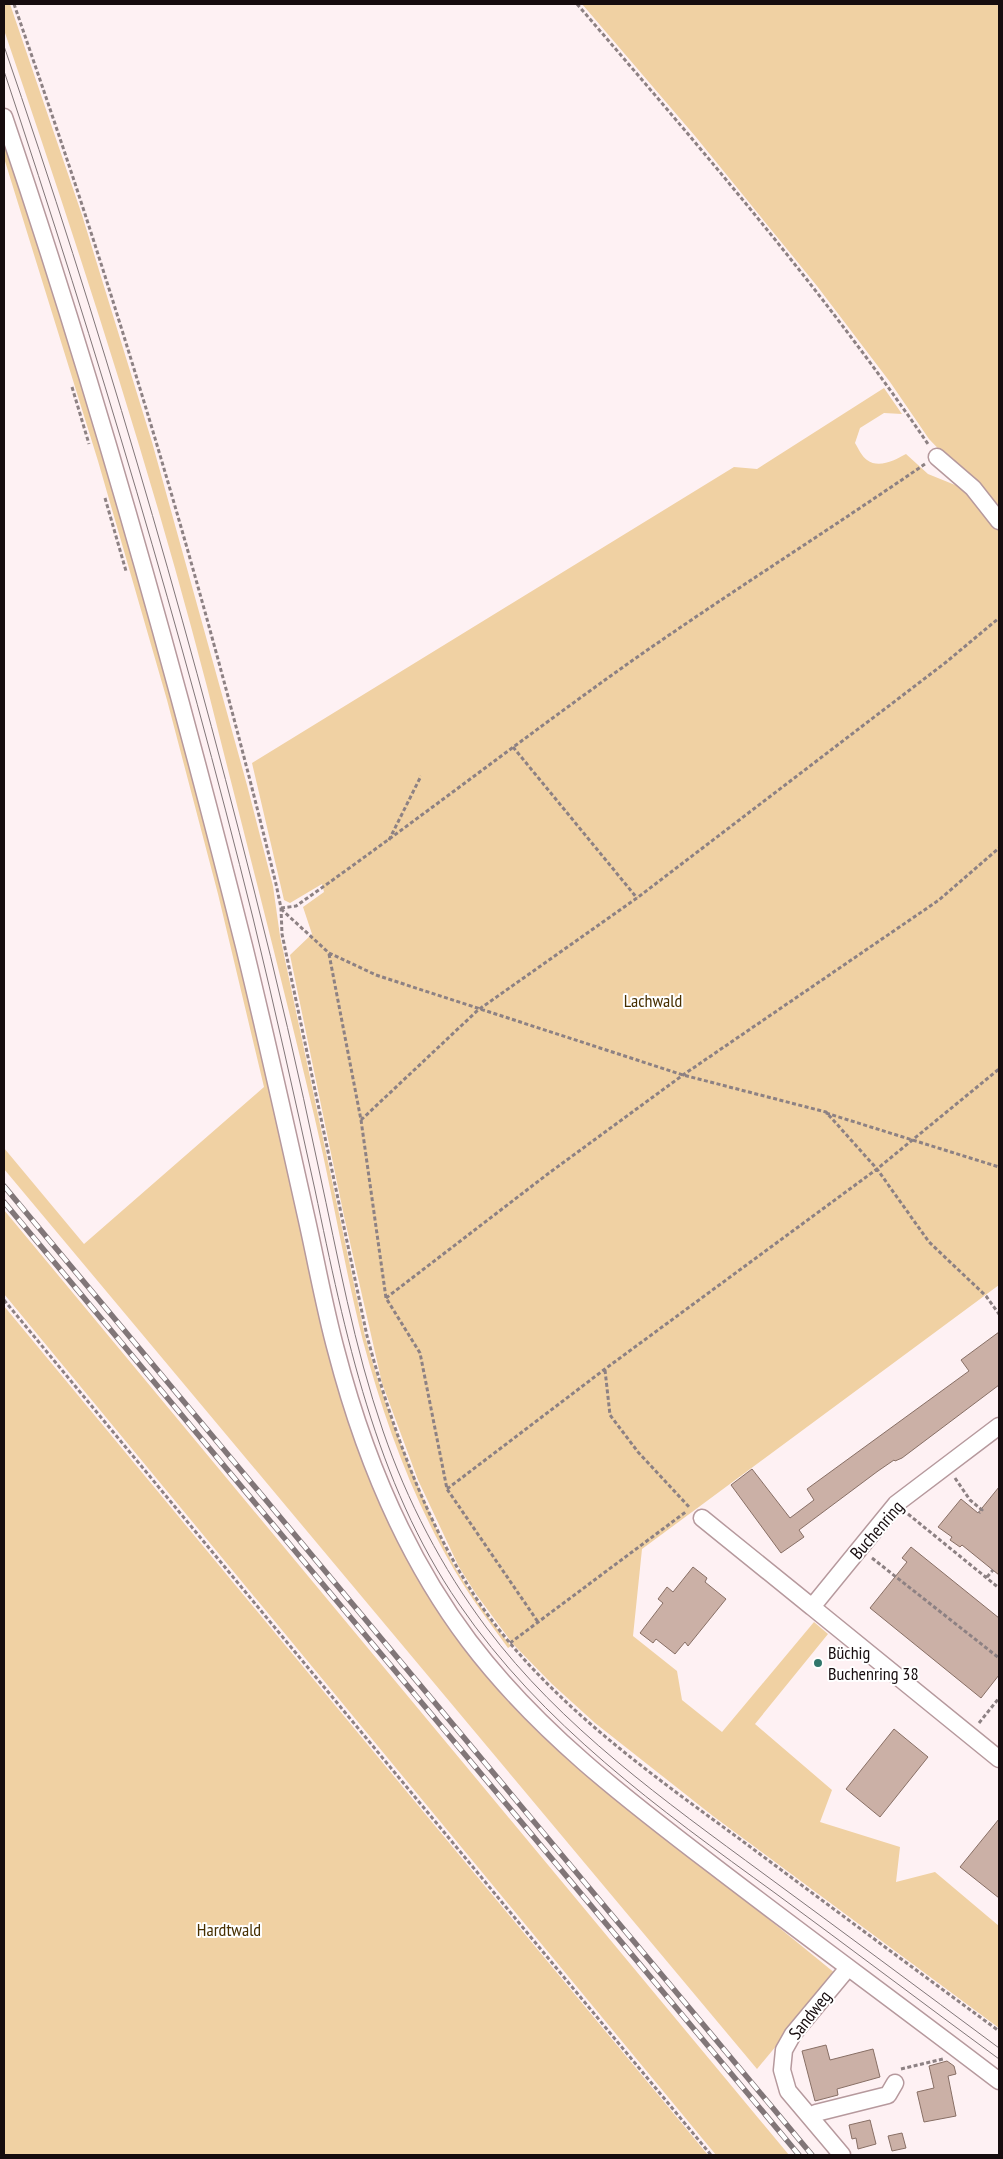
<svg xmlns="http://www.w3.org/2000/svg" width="1003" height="2159" viewBox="0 0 1003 2159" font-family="'PT Sans Narrow',sans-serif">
	<rect width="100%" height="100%" fill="#fef1f3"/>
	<path fill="#f0d1a3" d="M 4,4 L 10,4 L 82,215 L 152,442 L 247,785 L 273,886 L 280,936 L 365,1336 C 381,1395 402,1451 427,1507 C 436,1528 445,1550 456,1569 C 472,1596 491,1622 511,1646 L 508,1648 C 490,1623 471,1598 455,1571 C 413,1500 384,1420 363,1341 C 344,1266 332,1190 314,1115 C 285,993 254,872 223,750 C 163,506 85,267 4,30 Z
		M 582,4 L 999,4 L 999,517 L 975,487 L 929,439 L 890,382 L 817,286 L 695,136 Z
		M 4,135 L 105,459 L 226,893 L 363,1460 C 400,1556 450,1641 521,1715 C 570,1766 628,1807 683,1851 C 735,1891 785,1933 836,1974 L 757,2069 L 4,1169 L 4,1148 L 84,1244 L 264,1087 L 218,894 L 167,700 L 98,461 L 4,158 Z
		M 884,388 L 902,414 L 884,413 L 860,428 L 855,443 C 858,448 862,457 867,460 C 879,469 895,460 906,454 L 928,474 L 965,489 L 999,527 L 999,1285 L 642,1549 L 633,1636 L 677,1671 L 682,1700 L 722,1732 L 814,1622 L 828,1634 L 755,1724 L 832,1790 L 820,1822 L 900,1847 L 896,1882 L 935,1872 L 999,1926 L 999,2028 L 713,1816 L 595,1723 L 552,1684 L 513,1644 L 476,1594 L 459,1567 L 418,1480 L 382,1383 L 344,1216 L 290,955 L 312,934 L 303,907 L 324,892 L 322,884 L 290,903 L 284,900 L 252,763 L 734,467 L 757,469 Z
		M 4,1210 L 725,2078 L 789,2155 L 716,2155 L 4,1294 Z
		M 4,1306 L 708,2155 L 4,2155 Z"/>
	<path fill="#cbb0a6" stroke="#886f65" d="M 999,1332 L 999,1385 L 902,1458 L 895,1461 L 894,1460 L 878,1471 L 799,1530 L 804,1537 L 781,1553 L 731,1485 L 752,1469 L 790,1518 L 814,1500 L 807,1489 L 969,1371 L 961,1360 Z
		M 999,1487 L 999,1575 L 962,1545 L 960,1547 L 950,1540 L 952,1537 L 938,1527 L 961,1499 L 978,1513 Z
		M 911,1547 L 999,1618 L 999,1675 L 981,1698 L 870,1608 L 907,1562 L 902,1558 Z
		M 693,1567 L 707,1578 L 705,1582 L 726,1599 L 688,1646 L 685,1642 L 675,1654 L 656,1639 L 653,1643 L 640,1633 L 663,1603 L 658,1599 L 667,1587 L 673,1592 Z
		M 894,1729 L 928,1757 L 880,1817 L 846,1789 Z
		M 999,1819 L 999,1898 L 960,1867 Z
		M 826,2045 L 830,2060 L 873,2049 L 880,2077 L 837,2089 L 838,2095 L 815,2101 L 802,2051 Z
		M 947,2061 L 954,2066 L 956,2074 L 948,2076 L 956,2116 L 924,2122 L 917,2092 L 934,2088 L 929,2066 Z
		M 870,2120 L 876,2144 L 858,2149 L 856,2138 L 852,2139 L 849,2125 Z
		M 902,2133 L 906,2148 L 892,2151 L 888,2136 Z"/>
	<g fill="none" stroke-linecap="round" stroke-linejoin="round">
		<g stroke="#b6999d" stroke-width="19">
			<path id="minor" d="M 4,117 C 97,390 174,667 244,946 C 266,1036 286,1126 306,1216 C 316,1260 324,1306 336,1350 C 363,1454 405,1556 469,1641 C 537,1731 626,1799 714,1866 C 809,1939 905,2009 999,2081
				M 937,457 L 973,488 L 999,521
				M 999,1426 L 896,1504 L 812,1607 L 999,1759
				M 702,1518 L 812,1607
				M 811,2118 L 816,2113 L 888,2095 L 895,2083
				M 842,2155 L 788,2091 L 782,2070 L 784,2050 L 793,2034 L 848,1968"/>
		</g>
		<path stroke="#8d8183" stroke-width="3" stroke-dasharray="4 2.5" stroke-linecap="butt" d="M 14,4 C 38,74 62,143 85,214 C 157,435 221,659 276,884 L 281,908 L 282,934 L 367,1336 C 393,1433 434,1547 497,1627 C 563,1712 655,1777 741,1840 C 827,1904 913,1968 999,2031
			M 577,4 C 699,146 822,289 928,444
			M 72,387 L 89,444
			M 105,498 L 126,571
			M 513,747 L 637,898
			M 389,840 L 421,776
			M 281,908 L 296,906 C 410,826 520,740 633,660 C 729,593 829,530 925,464
			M 281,909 L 329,953 L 376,975 L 683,1075 L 826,1112 L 877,1169 L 929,1242 L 986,1296 L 999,1314
			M 329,954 L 361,1120 L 386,1298 L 420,1353 L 447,1489 L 538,1622
			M 826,1113 L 999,1167
			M 361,1120 L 478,1010 L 637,898 L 945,663 L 999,618
			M 386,1298 L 549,1173 L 683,1075 L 939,900 L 999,848
			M 4,1300 L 711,2155
			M 605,1370 L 610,1415 L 638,1452 L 690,1508
			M 955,1478 L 970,1500 L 982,1510 L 979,1513
			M 447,1489 L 605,1369 L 877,1169 L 999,1069
			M 908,1514 L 999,1588
			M 872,1558 L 999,1658
			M 987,1577 L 993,1570
			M 510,1643 L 687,1511
			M 979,1723 L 999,1698
			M 901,2069 L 943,2059"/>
		<use href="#minor" stroke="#fff" stroke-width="16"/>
		<path stroke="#817678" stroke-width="1" d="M 4,46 C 99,322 181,602 253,886 C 277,980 299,1075 319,1170 C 338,1257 354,1347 383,1431 C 407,1501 442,1568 486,1627 C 561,1727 665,1801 764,1874 C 843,1932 921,1990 999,2048
			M 4,71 C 97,350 182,632 253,918 C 275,1009 295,1099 315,1190 C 345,1333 375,1482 459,1604 C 541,1724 659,1809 775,1893 C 850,1948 924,2004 999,2059"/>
		<g stroke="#817678" stroke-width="5.5">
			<path id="rail" d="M 4,1186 L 812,2155
				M 4,1202 L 799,2155"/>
		</g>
		<use href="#rail" stroke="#fff" stroke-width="4" stroke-dasharray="11" stroke-linecap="butt"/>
	</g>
	<circle fill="#31766b" stroke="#fff" stroke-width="2" cx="818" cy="1663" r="5"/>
	<g text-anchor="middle" stroke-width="4" stroke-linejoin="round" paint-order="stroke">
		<g font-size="18" fill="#472f00" stroke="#fff">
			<text x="653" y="1007">Lachwald</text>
			<text x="229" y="1936">Hardtwald</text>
		</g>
		<g font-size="18" fill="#160c0e" stroke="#fff">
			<text transform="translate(877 1530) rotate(-49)" y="6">Buchenring</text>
			<text transform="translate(810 2015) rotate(-52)" y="6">Sandweg</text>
		</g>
		<g font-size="18" fill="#160c0e" stroke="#fff" text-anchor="start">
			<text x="828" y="1659">Büchig<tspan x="828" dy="21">Buchenring 38</tspan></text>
		</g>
	</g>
	<rect width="1003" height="2159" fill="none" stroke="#160c0e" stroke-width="10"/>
</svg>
